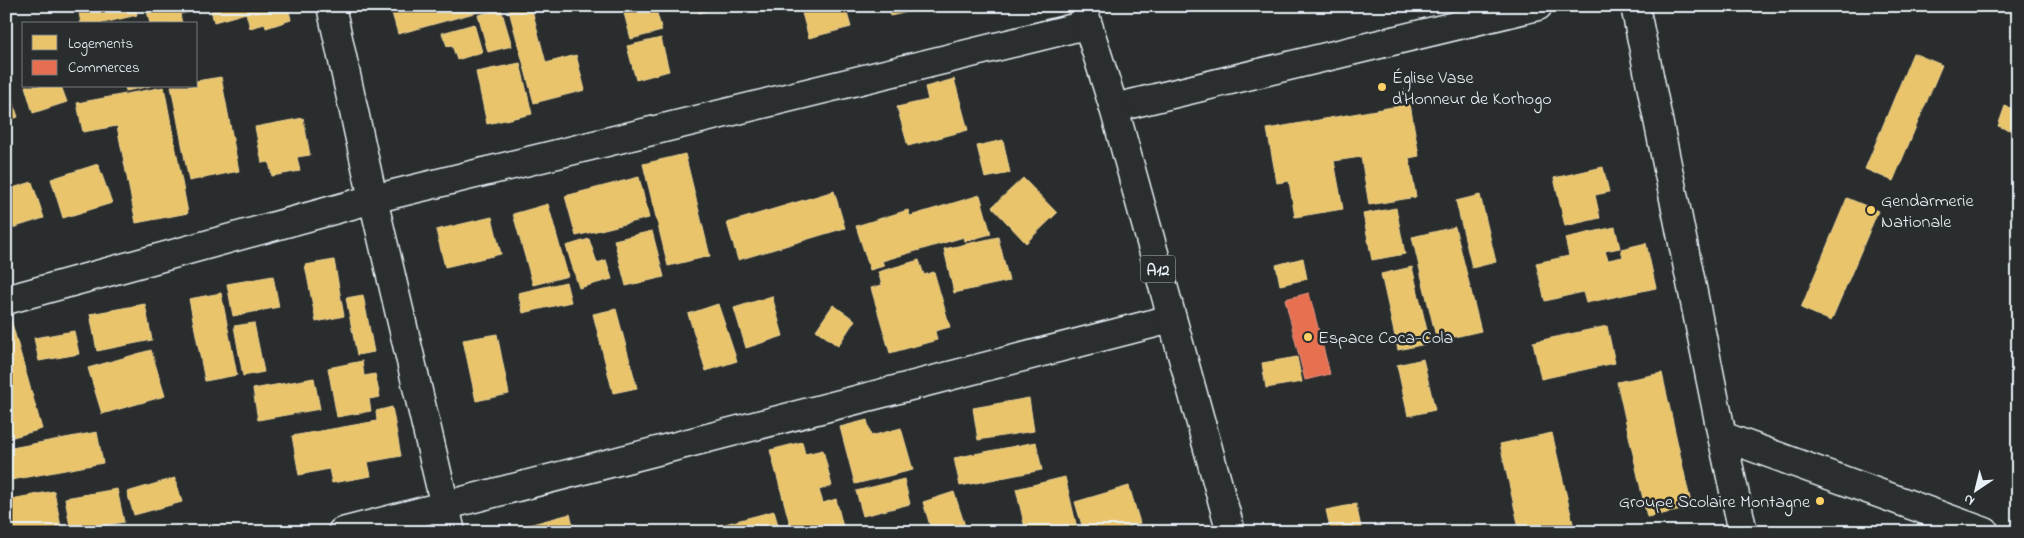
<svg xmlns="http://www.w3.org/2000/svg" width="2024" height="538" viewBox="0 0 2024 538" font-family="'Indie Flower',sans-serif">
	<rect width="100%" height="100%" fill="#2a2d2e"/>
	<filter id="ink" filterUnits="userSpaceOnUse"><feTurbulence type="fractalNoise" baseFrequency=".02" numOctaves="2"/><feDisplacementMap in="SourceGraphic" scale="10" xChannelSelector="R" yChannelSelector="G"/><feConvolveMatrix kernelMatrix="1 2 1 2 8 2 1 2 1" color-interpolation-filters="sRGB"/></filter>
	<g filter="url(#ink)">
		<path fill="#e9c46a" stroke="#e9d295" d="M 78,6 L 135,6 L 137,15 L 99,24 L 81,24 Z
			M 146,6 L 205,6 L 205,9 L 180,14 L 182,24 L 150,24 Z
			M 210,6 L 288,6 L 291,20 L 266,28 L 265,24 L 250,28 L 246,13 L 214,22 Z
			M 390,6 L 484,6 L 485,10 L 398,34 Z
			M 531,6 L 546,63 L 576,55 L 585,90 L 534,103 L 508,7 Z
			M 622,6 L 655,6 L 662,31 L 631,39 Z
			M 698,6 L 724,6 L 699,13 Z
			M 800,6 L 845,6 L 851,27 L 809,38 Z
			M 888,6 L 935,6 L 890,16 Z
			M 501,9 L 512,46 L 488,52 L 478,15 Z
			M 474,24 L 482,52 L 457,60 L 452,45 L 447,46 L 442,33 Z
			M 661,38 L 669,71 L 636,80 L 627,46 Z
			M 1913,53 L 1942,65 L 1893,181 L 1865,169 Z
			M 520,63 L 532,114 L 487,124 L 476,72 Z
			M 221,77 L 239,171 L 189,181 L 171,86 L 196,86 L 196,81 Z
			M 954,79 L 968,130 L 908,146 L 897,107 L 928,100 L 925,87 Z
			M 6,82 L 18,117 L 6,121 Z
			M 25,86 L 61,86 L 67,102 L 33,113 Z
			M 125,86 L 150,86 L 126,91 Z
			M 164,87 L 188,213 L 136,223 L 117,126 L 83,132 L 77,103 Z
			M 1410,104 L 1419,156 L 1409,158 L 1416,197 L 1369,205 L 1361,157 L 1334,161 L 1343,209 L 1295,217 L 1289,181 L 1277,183 L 1267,129 Z
			M 2005,106 L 2018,111 L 2018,133 L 1998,126 Z
			M 303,118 L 310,155 L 297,157 L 300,171 L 272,176 L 269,162 L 262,163 L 255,127 Z
			M 1003,140 L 1010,173 L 985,178 L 977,146 Z
			M 685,154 L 710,256 L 668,266 L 643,164 Z
			M 98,164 L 112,203 L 63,218 L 51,179 Z
			M 1603,167 L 1609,192 L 1595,195 L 1600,218 L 1565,226 L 1554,178 Z
			M 639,177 L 649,218 L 576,236 L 565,196 Z
			M 1023,178 L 1057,213 L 1026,243 L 992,207 Z
			M 32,182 L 44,218 L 6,230 L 6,190 Z
			M 834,191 L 845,228 L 738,260 L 727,223 Z
			M 980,195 L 991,234 L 965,241 L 964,237 L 882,261 L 884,266 L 870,270 L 856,226 L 908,210 L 910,216 Z
			M 1480,195 L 1496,262 L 1472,268 L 1456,201 Z
			M 1847,198 L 1878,211 L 1831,321 L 1801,308 Z
			M 548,204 L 568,276 L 533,285 L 513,214 Z
			M 1396,208 L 1405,254 L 1372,260 L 1363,214 Z
			M 492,217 L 501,254 L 445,267 L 436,230 Z
			M 1455,227 L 1481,331 L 1437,341 L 1412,237 Z
			M 1615,227 L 1620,248 L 1605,251 L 1608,260 L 1623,257 L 1621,249 L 1646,243 L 1656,288 L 1586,303 L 1583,292 L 1545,301 L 1536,263 L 1569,256 L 1565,238 Z
			M 652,231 L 664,277 L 626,286 L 614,240 Z
			M 998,237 L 1009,281 L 954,293 L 944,249 Z
			M 589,239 L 597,263 L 606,260 L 612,279 L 579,288 L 566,246 Z
			M 1303,258 L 1307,279 L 1280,285 L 1276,265 Z
			M 334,260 L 344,316 L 316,322 L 305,265 Z
			M 919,260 L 924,275 L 934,272 L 950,327 L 935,331 L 937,340 L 890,353 L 871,288 L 882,285 L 878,272 Z
			M 1412,267 L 1430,343 L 1398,350 L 1381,274 Z
			M 273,276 L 279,307 L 233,316 L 227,284 Z
			M 566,282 L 571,302 L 523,313 L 518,293 Z
			M 221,293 L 237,375 L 205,381 L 189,299 Z
			M 363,295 L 374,352 L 357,355 L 346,298 Z
			M 772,296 L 783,336 L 746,348 L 734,308 Z
			M 145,304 L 152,340 L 97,351 L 90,314 Z
			M 718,304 L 737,361 L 706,371 L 688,314 Z
			M 833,305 L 855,320 L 838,346 L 816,330 Z
			M 616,309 L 637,388 L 613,393 L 593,314 Z
			M 9,313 L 42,429 L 6,439 L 6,314 Z
			M 254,323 L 264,372 L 243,376 L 234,326 Z
			M 1607,326 L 1615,363 L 1541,379 L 1533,342 Z
			M 74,331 L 79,354 L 39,361 L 34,338 Z
			M 497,334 L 509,394 L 476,401 L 463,340 Z
			M 151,350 L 165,396 L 102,414 L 88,368 Z
			M 1297,357 L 1302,382 L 1266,388 L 1262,363 Z
			M 1423,359 L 1435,410 L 1408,416 L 1397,365 Z
			M 362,361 L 364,376 L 375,374 L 380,397 L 369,399 L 371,411 L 337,417 L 328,368 Z
			M 1662,373 L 1692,508 L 1647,517 L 1617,382 Z
			M 314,378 L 320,409 L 258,420 L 253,389 Z
			M 1029,398 L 1034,431 L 978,440 L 973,408 Z
			M 392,407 L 401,456 L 368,462 L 371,476 L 332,483 L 329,469 L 299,475 L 292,436 L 377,421 L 376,411 Z
			M 867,420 L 871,436 L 901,428 L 913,470 L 855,484 L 840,427 Z
			M 97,432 L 103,463 L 6,481 L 6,449 Z
			M 1552,433 L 1575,532 L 1520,532 L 1500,444 Z
			M 802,442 L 805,454 L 823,450 L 832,486 L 819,490 L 823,503 L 836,499 L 843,527 L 824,532 L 792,532 L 770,450 Z
			M 1036,442 L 1042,470 L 960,486 L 954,458 Z
			M 1065,477 L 1078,532 L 1026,532 L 1016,489 Z
			M 175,478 L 182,502 L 134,515 L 127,492 Z
			M 904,479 L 910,504 L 863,516 L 856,491 Z
			M 1129,486 L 1140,523 L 1111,532 L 1084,532 L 1075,502 Z
			M 117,489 L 124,522 L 71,532 L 65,498 Z
			M 54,491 L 62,532 L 6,532 L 6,500 Z
			M 954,492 L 965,526 L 945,532 L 932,532 L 923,502 Z
			M 1356,504 L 1362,532 L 1331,532 L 1326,510 Z
			M 774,511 L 780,532 L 695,532 Z
			M 570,514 L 575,532 L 518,532 L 517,528 Z
			M 990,525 L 992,532 L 967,532 Z"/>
		<path fill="#e76f51" stroke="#e79683" d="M 1309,293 L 1330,374 L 1305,380 L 1285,299 Z"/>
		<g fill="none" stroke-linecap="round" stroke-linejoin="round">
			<g stroke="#e8f1f8" stroke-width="31">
				<path id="minor" d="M 331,6 L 373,199 L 451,532
					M 1635,6 L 1722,436 L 1743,532
					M 1114,108 L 1538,6
					M 6,300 L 373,199 L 1086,25
					M 1722,436 L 1985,532
					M 342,532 L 1171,319"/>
			</g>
			<g stroke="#e8f1f8" stroke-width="31">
				<path id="major" d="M 1082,6 L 1114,108 L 1231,532"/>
			</g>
			<use href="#minor" stroke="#2a2d2e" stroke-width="28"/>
			<use href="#major" stroke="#2a2d2e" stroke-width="28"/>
		</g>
	</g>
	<g fill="#ffd166" stroke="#2a2d2e" stroke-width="2">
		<circle cx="1382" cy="87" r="5"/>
		<circle cx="1871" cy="210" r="5"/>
		<circle cx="1308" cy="337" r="5"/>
		<circle cx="1820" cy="501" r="5"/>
	</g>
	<g text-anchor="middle" stroke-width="5" stroke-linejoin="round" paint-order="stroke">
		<rect fill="#2a2d2e" stroke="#afb6bb" stroke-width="1" x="1140.5" y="255.5" width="35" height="27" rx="4"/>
		<g font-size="16" font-weight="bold" fill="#e8f1f8">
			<text x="1158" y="275">A12</text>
		</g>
		<g font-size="18" fill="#e8f1f8" stroke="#2a2d2e" text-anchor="start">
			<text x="1392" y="83">Église Vase<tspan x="1392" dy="21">d'Honneur de Korhogo</tspan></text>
			<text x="1881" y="206">Gendarmerie<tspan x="1881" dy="21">Nationale</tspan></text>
			<text x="1318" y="343">Espace Coca-Cola</text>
			<text x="1810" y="507" text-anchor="end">Groupe Scolaire Montagne</text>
		</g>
	</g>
	<rect width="2024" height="538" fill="none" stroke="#2a2d2e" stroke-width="25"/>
	<rect x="12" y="12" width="1999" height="513" fill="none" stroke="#e8f1f8" stroke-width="2" filter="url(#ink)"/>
	<rect x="22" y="22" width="175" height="65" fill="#2a2d2e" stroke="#767b7f"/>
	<rect x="32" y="35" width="25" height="15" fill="#e9c46a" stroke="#767b7f"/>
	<text x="68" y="48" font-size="15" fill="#e8f1f8">Logements</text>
	<rect x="32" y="60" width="25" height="15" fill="#e76f51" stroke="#767b7f"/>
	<text x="68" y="72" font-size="15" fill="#e8f1f8">Commerces</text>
	<g transform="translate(1976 490) rotate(215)" stroke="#2a2d2e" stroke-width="4" paint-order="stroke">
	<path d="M0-4L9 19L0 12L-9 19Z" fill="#e8f1f8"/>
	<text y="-8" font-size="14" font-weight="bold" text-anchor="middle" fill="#e8f1f8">N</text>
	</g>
</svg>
